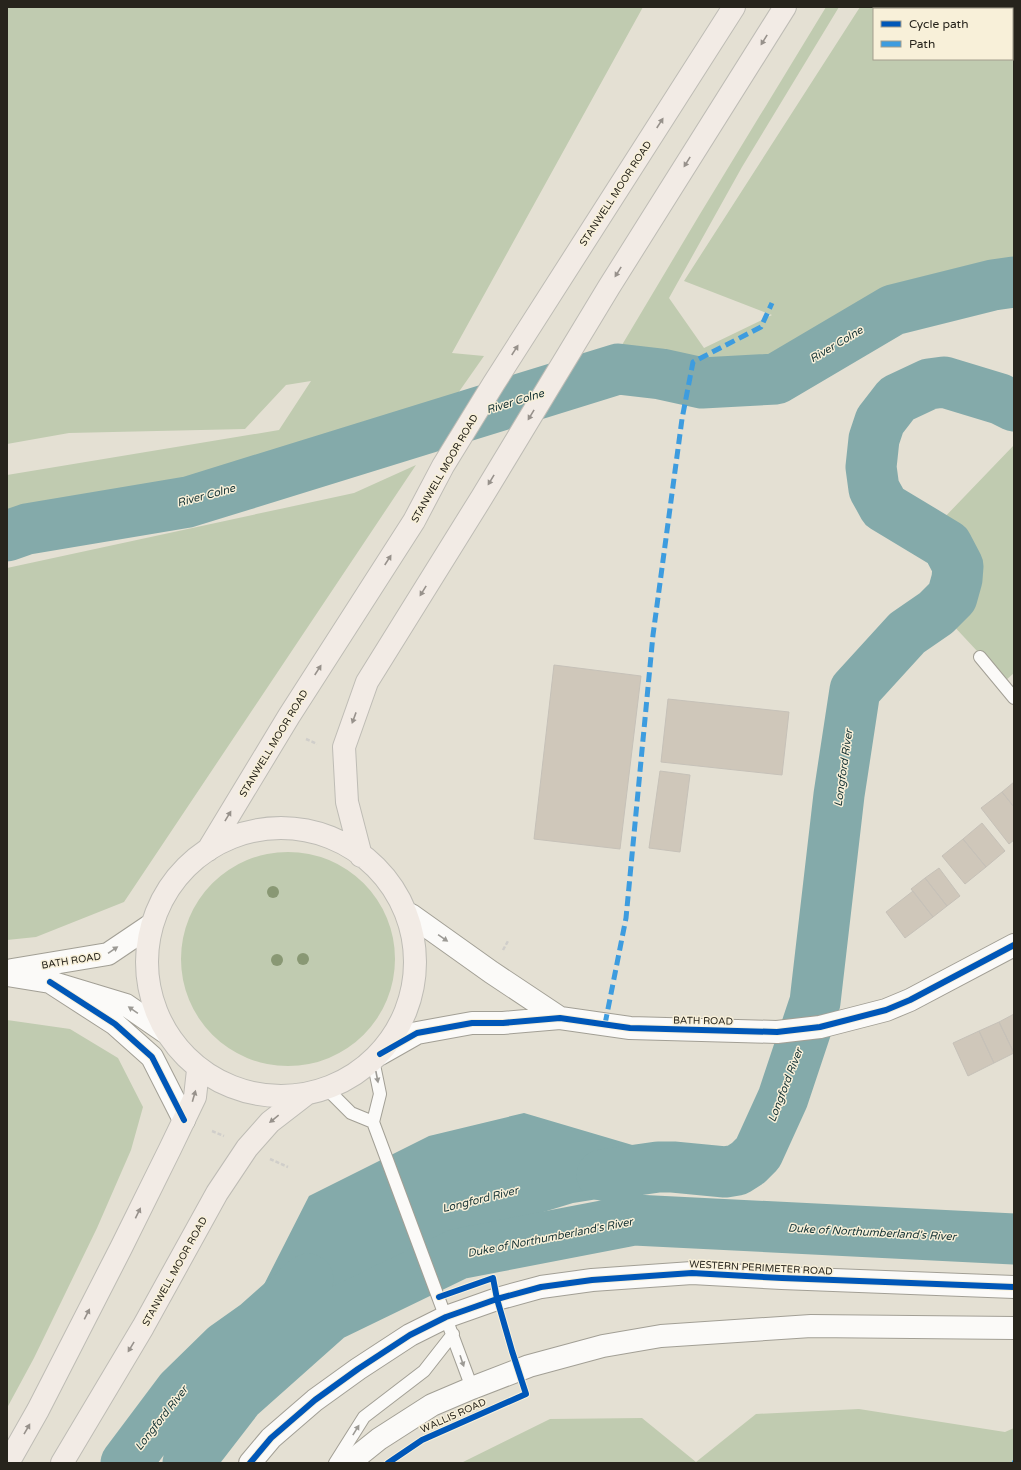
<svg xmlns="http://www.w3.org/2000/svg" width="1021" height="1470" viewBox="0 0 1021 1470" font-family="'Varela Round',sans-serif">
	<rect width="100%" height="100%" fill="#e4e0d3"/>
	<path fill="#c0cbb0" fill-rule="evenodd" d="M 7,7 L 643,7 L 452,353 L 484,356 L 435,426 L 7,518 L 7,475 L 279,430 L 311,381 L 286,385 L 245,429 L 69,433 L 7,444 Z
		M 826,7 L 839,7 L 742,167 L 669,298 L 704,348 L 772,315 L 684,281 L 860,7 L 1014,7 L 1014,258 L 965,272 L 842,314 L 779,355 L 668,366 L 616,355 L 700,214 ZM 874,9 L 1012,9 L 1012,59 L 874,59 Z
		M 1014,445 L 1014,673 L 1005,681 L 950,622 C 954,616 959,610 962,603 C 965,599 966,594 968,589 C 978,559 961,540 940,522 Z
		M 416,465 L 124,902 L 36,937 L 7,940 L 7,568 L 354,493 Z
		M181 959a107 107 0 1 1 214 0a107 107 0 1 1-214 0Z
		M 7,1020 L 70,1029 L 118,1058 L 143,1107 L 131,1150 L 97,1228 L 34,1358 L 7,1408 Z
		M 859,1409 L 1005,1432 L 1014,1428 L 1014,1463 L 461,1463 L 550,1419 L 642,1418 L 696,1462 L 756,1414 Z"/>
	<path fill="#84aaaa" d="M 524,1113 L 673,1157 L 673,1187 L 573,1203 L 398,1256 L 268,1337 L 248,1316 L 309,1196 L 429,1136 Z"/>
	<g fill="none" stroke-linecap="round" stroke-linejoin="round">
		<path stroke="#84aaaa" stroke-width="51" d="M 7,536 L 27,529 L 188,502 L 618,369 L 661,374 L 702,383 L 776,379 L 893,310 L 993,285 L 1014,282
			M 602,1175 L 658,1167 L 673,1167 L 725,1172 L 737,1170 L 748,1163 L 758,1153 L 783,1098 L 815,1002 L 839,795 L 855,690 L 907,633 L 936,613 L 952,597 L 957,579 L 958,566 L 947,545 L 884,507 L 874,489 L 871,467 L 874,439 L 880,421 L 897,399 L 929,384 L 944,382 L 1000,399 L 1014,406
			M 126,1463 L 180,1391 L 225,1347 L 256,1325 L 308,1279
			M 188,1463 L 239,1397 L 330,1316 L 458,1254 L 634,1220 L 1014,1239"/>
	</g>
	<path fill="#cfc7ba" stroke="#c6c1b8" d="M 554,665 L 641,676 L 620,849 L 534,839 Z
		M 668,699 L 789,712 L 782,775 L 661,762 Z
		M 660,771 L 690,775 L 680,852 L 649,848 Z
		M 1014,782 L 1014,807 L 1002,792 Z
		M 1002,792 L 1014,807 L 1014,840 L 1009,844 L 981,808 Z
		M 982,823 L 1005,851 L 986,867 L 963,839 Z
		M 963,839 L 986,867 L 965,884 L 942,856 Z
		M 939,868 L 960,896 L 947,906 L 925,878 Z
		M 925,878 L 947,906 L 933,917 L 911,889 Z
		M 913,891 L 933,917 L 905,938 L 886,912 Z
		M 1014,1014 L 1014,1053 L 999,1022 Z
		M 999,1022 L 1014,1053 L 994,1063 L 979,1031 Z
		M 979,1031 L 994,1063 L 968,1076 L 953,1043 Z"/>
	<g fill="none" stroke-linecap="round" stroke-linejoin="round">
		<g stroke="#a29f95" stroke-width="14">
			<path id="lane" d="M 980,657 L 1014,698
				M 373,1060 L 380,1094 L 373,1122 L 472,1388
				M 328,1090 L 351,1113 L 373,1122
				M 335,1463 L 364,1417 L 424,1371 L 453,1334"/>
		</g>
		<g stroke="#a29f95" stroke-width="24">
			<path id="street" d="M 411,915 L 491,972 L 560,1018
				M 380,1054 L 417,1033 L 472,1023 L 503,1023 L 560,1018 L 630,1028 L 777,1032 L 820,1027 L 886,1010 L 910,1000 L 1014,945"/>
		</g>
		<g stroke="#a29f95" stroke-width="24">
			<path id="secondary" d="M 12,970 L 108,954 L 151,925
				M 7,975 L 50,982 L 126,1005 L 165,1032
				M 50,982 L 115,1024 L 152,1057 L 184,1120
				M 250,1463 L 271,1438 L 315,1400 L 358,1369 L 410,1335 L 446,1317 L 497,1299 L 541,1287 L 592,1280 L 692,1273 L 782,1278 L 1014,1287
				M 349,1463 L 379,1439 L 432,1405 L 472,1388 L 529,1366 L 603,1346 L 661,1336 L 811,1326 L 1014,1328"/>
		</g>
		<g stroke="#bebcb5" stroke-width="24">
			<path id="primary" d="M147 962a134 134 0 1 1 268 0a134 134 0 1 1-268 0Z
				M 208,850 L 289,716 L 414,521 L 443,466 L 494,383 L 734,7
				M 361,856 L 347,802 L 344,747 L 367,682 L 482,497 L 609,287 L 785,7
				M 8,1463 L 38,1410 L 121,1248 L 170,1149 L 195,1097 L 198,1070
				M 62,1463 L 143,1327 L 217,1193 L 247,1148 L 270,1122 L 305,1095"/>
		</g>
		<path stroke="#d0ceca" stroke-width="2.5" stroke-dasharray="4 2" stroke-linecap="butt" d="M 306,739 L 317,744
			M 503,950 L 508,941
			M 212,1131 L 224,1136
			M 270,1159 L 288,1167"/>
		<use href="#lane" stroke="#fbfaf8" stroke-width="12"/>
		<use href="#street" stroke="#fbfaf8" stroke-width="22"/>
		<use href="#secondary" stroke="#fbfaf8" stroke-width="22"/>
		<use href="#primary" stroke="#f2ebe5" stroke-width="22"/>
		<path stroke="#3d9cdf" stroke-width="5" stroke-dasharray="10 5" stroke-linecap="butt" d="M 605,1024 L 626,918 L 653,635 L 682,419 L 693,362 L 761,327 L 772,303
			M 1012,1463 L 1014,1463"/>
		<g stroke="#f8f0d9" stroke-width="8">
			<path id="cycleway" d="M 50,982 L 115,1024 L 152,1057 L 184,1120
				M 380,1054 L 417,1033 L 472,1023 L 503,1023 L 560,1018 L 630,1028 L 777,1032 L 820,1027 L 886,1010 L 910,1000 L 1014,945
				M 250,1463 L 271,1438 L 315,1400 L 358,1369 L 410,1335 L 446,1317 L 497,1299 L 541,1287 L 592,1280 L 692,1273 L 782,1278 L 1014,1287
				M 388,1463 L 422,1440 L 526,1394 L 512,1351 L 497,1299 L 493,1278 L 439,1297"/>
		</g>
		<use href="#cycleway" stroke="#0057b8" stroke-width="6"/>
	</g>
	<g fill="#899874">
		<circle cx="273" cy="892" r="6"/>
		<circle cx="303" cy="959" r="6"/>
		<circle cx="277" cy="960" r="6"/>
	</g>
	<defs><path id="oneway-solid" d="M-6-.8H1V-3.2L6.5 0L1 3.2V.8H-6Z"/></defs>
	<g fill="#97918b">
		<use href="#oneway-solid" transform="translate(764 40) rotate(122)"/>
		<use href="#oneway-solid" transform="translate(660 123) rotate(-57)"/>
		<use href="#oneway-solid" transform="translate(687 162) rotate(122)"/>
		<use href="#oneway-solid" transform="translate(618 272) rotate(122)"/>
		<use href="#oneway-solid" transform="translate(515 350) rotate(-57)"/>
		<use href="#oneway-solid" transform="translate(531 415) rotate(121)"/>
		<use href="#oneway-solid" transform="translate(491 480) rotate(121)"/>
		<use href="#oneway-solid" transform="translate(388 560) rotate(-57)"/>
		<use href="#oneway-solid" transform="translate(423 591) rotate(122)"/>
		<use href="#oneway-solid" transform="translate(318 670) rotate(-57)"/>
		<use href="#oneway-solid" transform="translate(354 718) rotate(110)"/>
		<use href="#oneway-solid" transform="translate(228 816) rotate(-59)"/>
		<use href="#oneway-solid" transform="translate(194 1096) rotate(-74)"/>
		<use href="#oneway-solid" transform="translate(274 1119) rotate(141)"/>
		<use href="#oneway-solid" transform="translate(138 1213) rotate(-64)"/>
		<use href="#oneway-solid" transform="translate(87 1314) rotate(-63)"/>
		<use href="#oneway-solid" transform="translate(131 1347) rotate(121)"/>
		<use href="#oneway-solid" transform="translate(27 1429) rotate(-60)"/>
	</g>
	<g fill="#9c9a95">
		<use href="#oneway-solid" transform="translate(443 938) rotate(35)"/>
		<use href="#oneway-solid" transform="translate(113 950) rotate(-34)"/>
		<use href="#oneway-solid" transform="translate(133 1010) rotate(-145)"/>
		<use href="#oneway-solid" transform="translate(377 1077) rotate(79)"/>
		<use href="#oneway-solid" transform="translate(462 1361) rotate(71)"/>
		<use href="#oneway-solid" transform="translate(356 1430) rotate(-58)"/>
	</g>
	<g text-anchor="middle" stroke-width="3" stroke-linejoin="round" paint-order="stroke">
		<g font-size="10" fill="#27241c" stroke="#f8f0d9">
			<text transform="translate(615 193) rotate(-57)" y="4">STANWELL MOOR ROAD</text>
			<text transform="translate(444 468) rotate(-60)" y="4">STANWELL MOOR ROAD</text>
			<text transform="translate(273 743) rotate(-59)" y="4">STANWELL MOOR ROAD</text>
			<text transform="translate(71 960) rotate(-9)" y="4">BATH ROAD</text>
			<text transform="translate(703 1020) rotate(1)" y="4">BATH ROAD</text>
			<text transform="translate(761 1267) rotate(3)" y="4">WESTERN PERIMETER ROAD</text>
			<text transform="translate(174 1271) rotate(-61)" y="4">STANWELL MOOR ROAD</text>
			<text transform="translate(453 1415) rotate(-24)" y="4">WALLIS ROAD</text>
		</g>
		<g font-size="11" font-style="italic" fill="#143234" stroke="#f8f0d9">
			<text transform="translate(836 344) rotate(-31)" y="4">River Colne</text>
			<text transform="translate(515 401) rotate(-17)" y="4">River Colne</text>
			<text transform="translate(206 495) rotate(-15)" y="4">River Colne</text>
			<text transform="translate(843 768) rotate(-82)" y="4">Longford River</text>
			<text transform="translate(785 1085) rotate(-69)" y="4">Longford River</text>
			<text transform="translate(480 1199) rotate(-14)" y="4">Longford River</text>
			<text transform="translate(872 1232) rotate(3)" y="4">Duke of Northumberland's River</text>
			<text transform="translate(550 1237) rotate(-11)" y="4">Duke of Northumberland's River</text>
			<text transform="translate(161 1418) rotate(-52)" y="4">Longford River</text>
		</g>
	</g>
	<rect width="1021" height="1470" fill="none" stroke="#27241c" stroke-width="16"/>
	<rect x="873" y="8" width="140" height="52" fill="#f8f0d9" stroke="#a49e8d"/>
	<rect x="881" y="21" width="20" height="6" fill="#0057b8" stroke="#a49e8d"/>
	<text x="909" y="28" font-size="12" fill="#27241c">Cycle path</text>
	<rect x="881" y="41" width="20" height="6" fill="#3d9cdf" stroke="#a49e8d"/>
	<text x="909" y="48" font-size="12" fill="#27241c">Path</text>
</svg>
